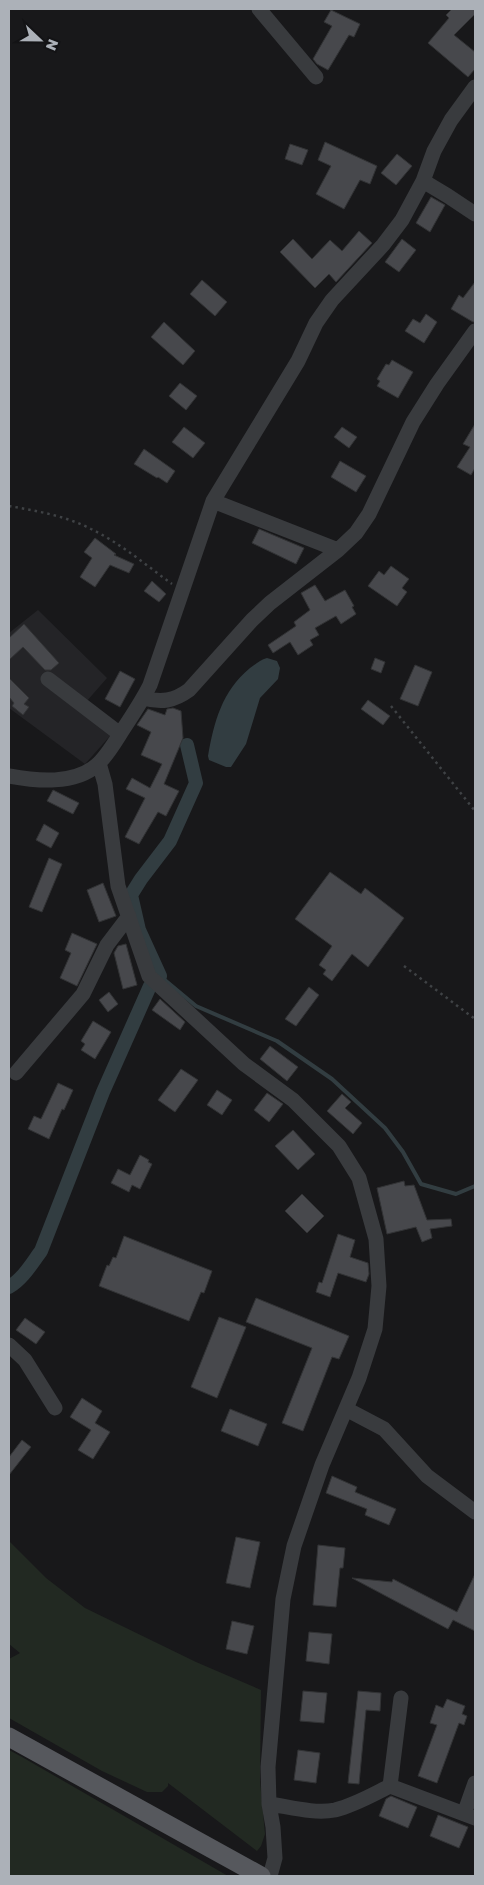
<svg xmlns="http://www.w3.org/2000/svg" width="484" height="1885" viewBox="0 0 484 1885" font-family="'Golos Text',sans-serif">
	<rect width="100%" height="100%" fill="#18181a"/>
	<path fill="#242427" d="M 38,610 L 107,678 L 86,702 L 118,727 L 85,764 L 9,708 L 9,633 Z"/>
	<path fill="#222922" d="M 9,1541 L 46,1578 L 85,1608 L 196,1662 L 261,1690 L 260,1781 L 265,1834 L 261,1846 L 257,1851 L 168,1783 L 168,1786 L 162,1792 L 147,1792 L 102,1771 L 9,1718 L 9,1659 L 20,1653 L 9,1644 Z
		M 9,1750 L 22,1757 L 228,1876 L 9,1876 Z"/>
	<path fill="#323d41" d="M 267,658 L 277,661 L 280,668 L 278,679 L 260,698 L 246,744 L 231,767 L 226,767 L 209,760 L 208,756 C 214,722 222,691 250,668 C 256,664 260,660 267,658 Z"/>
	<g fill="none" stroke-linecap="round" stroke-linejoin="round">
		<path stroke="#323d41" stroke-width="4" d="M 160,976 L 196,1006 L 277,1041 L 332,1079 L 385,1128 L 403,1152 L 421,1184 L 456,1194 L 475,1186"/>
		<path stroke="#323d41" stroke-width="14" d="M 160,976 L 139,930 L 131,895 L 141,879 L 170,841 L 196,783 L 187,745
			M 9,1287 C 23,1279 32,1263 41,1251 L 103,1092 L 150,986"/>
	</g>
	<path fill="#47484c" stroke="#323335" d="M 452,9 L 475,9 L 475,14 L 454,35 L 475,52 L 475,69 L 468,77 L 428,43 L 449,18 L 446,15 Z
		M 331,10 L 360,24 L 354,37 L 349,35 L 328,70 L 317,64 L 313,59 L 332,26 L 324,22 Z
		M 325,142 L 377,166 L 370,184 L 360,180 L 344,209 L 316,194 L 331,166 L 318,160 Z
		M 290,144 L 308,150 L 302,165 L 285,159 Z
		M 397,154 L 412,166 L 396,185 L 381,173 Z
		M 431,197 L 445,205 L 430,232 L 416,223 Z
		M 359,231 L 372,243 L 336,282 L 329,274 L 315,288 L 280,252 L 293,239 L 312,259 L 330,240 L 342,251 Z
		M 402,239 L 416,250 L 399,272 L 385,262 Z
		M 202,280 L 227,302 L 215,316 L 190,294 Z
		M 475,282 L 475,322 L 473,322 L 451,309 L 459,295 L 463,298 Z
		M 426,314 L 437,322 L 424,343 L 405,331 L 413,319 L 420,323 Z
		M 164,322 L 195,351 L 183,365 L 151,337 Z
		M 392,360 L 413,372 L 398,398 L 377,386 L 380,381 L 377,379 L 386,364 L 389,365 Z
		M 180,383 L 197,396 L 186,410 L 169,396 Z
		M 475,424 L 475,468 L 471,475 L 457,467 L 470,447 L 463,444 Z
		M 184,427 L 205,443 L 193,458 L 172,442 Z
		M 342,427 L 357,437 L 349,448 L 334,437 Z
		M 144,449 L 175,471 L 167,483 L 158,477 L 157,478 L 134,464 Z
		M 340,461 L 366,476 L 356,492 L 331,477 Z
		M 259,529 L 304,548 L 296,564 L 252,543 Z
		M 95,538 L 116,554 L 114,555 L 134,564 L 129,573 L 110,565 L 95,587 L 80,577 L 92,558 L 84,552 Z
		M 391,566 L 409,579 L 402,588 L 407,592 L 397,606 L 368,586 L 379,571 L 384,575 Z
		M 152,581 L 166,594 L 159,602 L 144,591 Z
		M 315,585 L 325,601 L 345,590 L 354,606 L 352,607 L 356,614 L 341,624 L 336,616 L 315,628 L 319,635 L 310,640 L 313,645 L 298,655 L 290,642 L 273,653 L 268,645 L 296,626 L 294,622 L 310,610 L 301,593 Z
		M 24,624 L 59,663 L 51,670 L 45,670 L 23,647 L 9,660 L 9,638 Z
		M 375,658 L 385,662 L 381,673 L 371,669 Z
		M 415,665 L 432,672 L 418,706 L 400,699 Z
		M 120,671 L 135,679 L 120,707 L 105,699 Z
		M 9,678 L 29,698 L 24,704 L 29,707 L 23,715 L 12,706 L 14,703 L 9,697 Z
		M 368,700 L 390,716 L 383,725 L 361,709 Z
		M 173,708 L 181,711 L 183,738 L 164,784 L 179,791 L 166,816 L 158,812 L 139,844 L 125,837 L 145,798 L 126,789 L 132,778 L 150,788 L 162,764 L 141,755 L 151,732 L 137,725 L 148,709 L 165,715 L 167,709 Z
		M 53,790 L 79,803 L 73,814 L 47,801 Z
		M 44,824 L 59,833 L 51,848 L 36,840 Z
		M 49,858 L 62,864 L 42,912 L 29,907 Z
		M 330,872 L 361,894 L 365,888 L 404,918 L 368,967 L 352,954 L 332,981 L 323,974 L 326,970 L 319,965 L 332,946 L 295,919 Z
		M 103,883 L 116,916 L 99,922 L 87,890 Z
		M 72,933 L 97,944 L 77,986 L 60,978 L 71,953 L 65,950 Z
		M 126,944 L 137,985 L 123,989 L 114,953 L 118,946 Z
		M 309,987 L 319,995 L 296,1026 L 285,1019 Z
		M 109,992 L 118,1004 L 108,1012 L 99,1000 Z
		M 160,999 L 185,1022 L 180,1030 L 152,1010 Z
		M 93,1021 L 111,1032 L 95,1059 L 81,1050 L 85,1044 L 81,1041 Z
		M 270,1046 L 298,1067 L 287,1081 L 260,1059 Z
		M 181,1069 L 198,1080 L 175,1112 L 158,1100 Z
		M 58,1083 L 73,1090 L 64,1110 L 62,1109 L 49,1139 L 28,1129 L 34,1116 L 41,1119 Z
		M 217,1090 L 232,1100 L 222,1115 L 207,1105 Z
		M 267,1093 L 283,1104 L 269,1122 L 254,1110 Z
		M 342,1094 L 351,1102 L 345,1108 L 362,1123 L 353,1134 L 327,1111 Z
		M 293,1130 L 315,1154 L 298,1170 L 275,1146 Z
		M 140,1155 L 149,1160 L 148,1162 L 152,1164 L 140,1189 L 132,1185 L 129,1192 L 111,1183 L 118,1169 L 130,1175 Z
		M 404,1181 L 405,1186 L 414,1185 L 427,1220 L 451,1219 L 452,1226 L 430,1229 L 432,1238 L 422,1242 L 416,1227 L 387,1234 L 377,1188 Z
		M 302,1194 L 324,1216 L 307,1233 L 285,1211 Z
		M 338,1234 L 355,1240 L 350,1257 L 368,1263 L 369,1274 L 366,1282 L 338,1273 L 330,1297 L 316,1292 L 319,1282 L 322,1283 Z
		M 124,1236 L 212,1271 L 204,1293 L 201,1292 L 189,1321 L 99,1286 L 107,1265 L 109,1266 L 113,1257 L 116,1258 Z
		M 256,1298 L 349,1336 L 339,1359 L 332,1357 L 303,1431 L 282,1423 L 312,1348 L 246,1322 Z
		M 219,1317 L 246,1327 L 217,1398 L 191,1387 Z
		M 25,1318 L 45,1332 L 36,1344 L 16,1330 Z
		M 82,1398 L 102,1411 L 95,1423 L 110,1432 L 93,1459 L 78,1450 L 91,1430 L 70,1417 Z
		M 230,1409 L 267,1424 L 258,1446 L 221,1431 Z
		M 22,1440 L 31,1447 L 9,1475 L 9,1457 Z
		M 332,1476 L 357,1487 L 355,1492 L 396,1509 L 389,1525 L 365,1515 L 367,1509 L 326,1493 Z
		M 236,1537 L 260,1542 L 250,1588 L 226,1583 Z
		M 318,1545 L 345,1548 L 343,1568 L 340,1568 L 336,1607 L 313,1605 Z
		M 475,1574 L 475,1631 L 453,1620 L 448,1629 L 352,1578 L 392,1582 L 393,1579 L 457,1612 Z
		M 232,1621 L 254,1626 L 247,1654 L 226,1649 Z
		M 309,1632 L 332,1634 L 329,1664 L 306,1661 Z
		M 303,1691 L 327,1693 L 324,1723 L 300,1721 Z
		M 358,1691 L 381,1693 L 380,1711 L 366,1710 L 359,1784 L 348,1783 Z
		M 447,1699 L 465,1706 L 462,1714 L 467,1716 L 464,1725 L 459,1723 L 437,1783 L 418,1776 L 437,1725 L 430,1723 L 436,1705 L 443,1708 Z
		M 298,1750 L 320,1753 L 316,1783 L 294,1780 Z
		M 391,1796 L 417,1807 L 408,1828 L 379,1816 L 386,1799 Z
		M 438,1815 L 468,1827 L 459,1848 L 430,1836 Z"/>
	<g fill="none" stroke-linecap="round" stroke-linejoin="round">
		<path stroke="#3f4245" stroke-width="2.5" stroke-dasharray="2.5 4" stroke-linecap="butt" d="M 9,506 C 37,511 66,516 91,529 C 120,543 146,565 172,584
			M 391,706 L 475,811
			M 404,966 L 475,1019"/>
		<path stroke="#393b3e" stroke-width="15" d="M 259,9 L 316,77
			M 423,181 L 448,196 L 475,214
			M 213,501 L 338,550
			M 48,679 L 120,734
			M 144,698 C 161,703 174,701 189,690 L 252,620 L 270,603 L 338,550 L 356,533 L 369,514 L 413,422 L 437,384 L 475,331
			M 99,763 L 105,784 L 118,886 L 149,976 L 244,1064 L 293,1100 L 339,1146 L 359,1178 L 376,1239 L 379,1286 L 375,1329 L 359,1378 L 322,1465 L 294,1546 L 283,1599 L 268,1767 L 269,1804 L 273,1827 L 275,1858 L 270,1876
			M 9,776 C 37,781 74,785 97,765 C 107,756 115,742 122,731 C 132,716 142,701 150,685 L 213,501 L 298,361 L 316,323 L 332,300 L 383,245 L 402,220 L 423,181 L 434,151 L 451,120 L 475,87
			M 16,1073 L 83,994 L 107,945 L 129,916
			M 9,1345 L 25,1360 L 55,1408
			M 346,1409 L 384,1429 L 427,1476 L 475,1512
			M 390,1786 L 401,1698
			M 269,1804 C 290,1807 314,1814 335,1810 C 355,1805 372,1795 390,1786 L 475,1818
			M 464,1814 L 475,1783"/>
		<path stroke="#56585d" stroke-width="19" d="M 9,1737 L 261,1876"/>
	</g>
	<rect width="484" height="1885" fill="none" stroke="#acb1b8" stroke-width="20"/>
	<g transform="translate(40 40) rotate(112)" stroke="#131315" stroke-width="4" paint-order="stroke">
	<path d="M0-4L9 19L0 12L-9 19Z" fill="#acb1b8"/>
	<text y="-8" font-size="14" font-weight="bold" text-anchor="middle" fill="#acb1b8">N</text>
	</g>
</svg>
